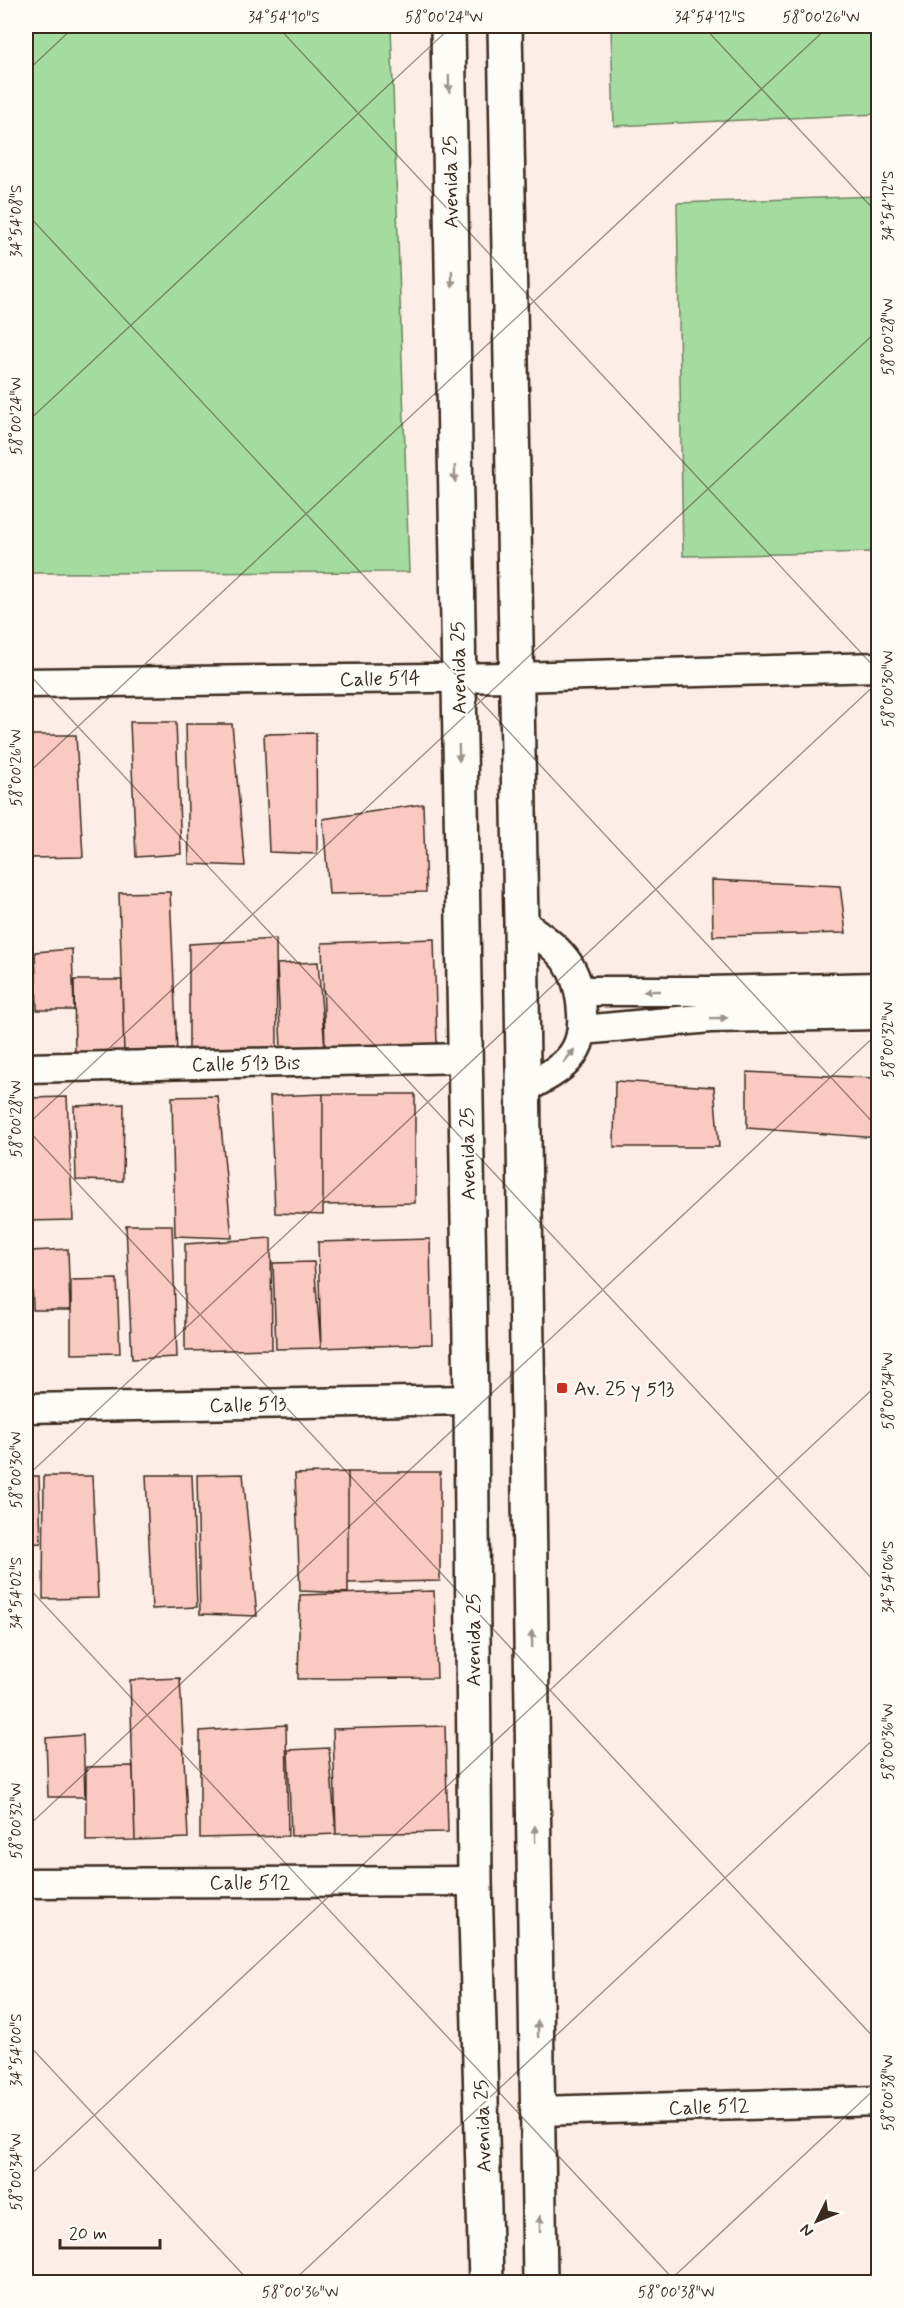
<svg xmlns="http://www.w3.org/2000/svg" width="904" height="2308" viewBox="0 0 904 2308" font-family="Mynerve,sans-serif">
	<rect width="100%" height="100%" fill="#fcede7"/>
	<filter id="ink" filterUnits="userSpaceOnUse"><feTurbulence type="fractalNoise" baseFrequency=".0167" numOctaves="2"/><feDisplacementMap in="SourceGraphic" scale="12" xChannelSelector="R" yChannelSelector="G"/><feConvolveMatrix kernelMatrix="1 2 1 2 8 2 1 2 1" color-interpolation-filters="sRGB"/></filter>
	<g filter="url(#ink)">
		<path fill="#a4dca0" stroke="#70835f" stroke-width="1.5" d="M 26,26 L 391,26 L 409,572 L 26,573 Z
			M 611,26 L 878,26 L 878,114 L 614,126 Z
			M 878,196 L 878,552 L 683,556 L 677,203 Z"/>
		<path fill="#f9c9c2" stroke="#3b2a1e" stroke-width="1.5" d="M 130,722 L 176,722 L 181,854 L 136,857 Z
			M 186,724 L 232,724 L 245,866 L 189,864 Z
			M 316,733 L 317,854 L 269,852 L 264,734 Z
			M 29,735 L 76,735 L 83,857 L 28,858 Z
			M 423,804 L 426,892 L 329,894 L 323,819 Z
			M 712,880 L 840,886 L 846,933 L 713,936 Z
			M 170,892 L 177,1052 L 124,1053 L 119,893 Z
			M 276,939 L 277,1049 L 189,1052 L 189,944 Z
			M 434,939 L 437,1045 L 325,1048 L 322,943 Z
			M 72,949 L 74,1010 L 37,1010 L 35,952 Z
			M 318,962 L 325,1048 L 281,1049 L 277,964 Z
			M 74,980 L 122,980 L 124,1053 L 75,1055 Z
			M 747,1072 L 874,1078 L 878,1138 L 747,1128 Z
			M 615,1081 L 714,1087 L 719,1147 L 614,1147 Z
			M 323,1094 L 415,1094 L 415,1203 L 323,1205 Z
			M 323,1094 L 323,1215 L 275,1213 L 270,1096 Z
			M 218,1096 L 232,1238 L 175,1236 L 172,1097 Z
			M 67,1097 L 73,1220 L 26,1221 L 26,1098 Z
			M 124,1104 L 123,1181 L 76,1180 L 74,1106 Z
			M 126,1225 L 172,1225 L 177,1357 L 132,1359 Z
			M 271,1238 L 272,1349 L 185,1351 L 185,1244 Z
			M 430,1239 L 432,1344 L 321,1348 L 318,1242 Z
			M 68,1249 L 70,1310 L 33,1310 L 31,1251 Z
			M 314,1262 L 321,1348 L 276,1349 L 273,1263 Z
			M 117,1279 L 120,1353 L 71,1354 L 71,1280 Z
			M 348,1472 L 440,1472 L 440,1581 L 348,1583 Z
			M 348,1472 L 348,1593 L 300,1591 L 295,1474 Z
			M 243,1474 L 257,1616 L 200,1614 L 197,1475 Z
			M 146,1475 L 192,1475 L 197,1607 L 152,1609 Z
			M 26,1476 L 39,1476 L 41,1543 L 26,1544 Z
			M 44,1476 L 92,1476 L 98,1598 L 43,1599 Z
			M 434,1591 L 437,1678 L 298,1679 L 300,1595 Z
			M 180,1678 L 188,1838 L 135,1840 L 130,1680 Z
			M 26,1683 L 27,1683 L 31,1842 L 26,1843 Z
			M 286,1725 L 288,1836 L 200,1838 L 200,1731 Z
			M 445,1726 L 448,1832 L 336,1834 L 333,1729 Z
			M 83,1735 L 85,1797 L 48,1797 L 46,1738 Z
			M 329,1748 L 336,1834 L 291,1836 L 288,1750 Z
			M 133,1766 L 135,1840 L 86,1841 L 86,1767 Z"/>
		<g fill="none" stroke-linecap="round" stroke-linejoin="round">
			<g stroke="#3b2a1e" stroke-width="33">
				<path id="minor" d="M 26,683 L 515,677 L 878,667
					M 521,922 C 559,949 579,963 582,1013 C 583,1030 581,1046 568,1060 C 556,1073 538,1081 522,1090
					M 581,991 L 709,991 L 878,987
					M 583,1030 L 710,1018 L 878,1015
					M 26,1068 L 466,1058
					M 26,1408 L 471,1400
					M 26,1883 L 475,1881
					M 539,2111 L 878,2101"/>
			</g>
			<g stroke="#3b2a1e" stroke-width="38">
				<path id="secondary" d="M 448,26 L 471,1400 L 475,1881 L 486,2282
					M 505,26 L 521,922 L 540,2282"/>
			</g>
			<use href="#minor" stroke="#fdfcf7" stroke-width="28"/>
			<use href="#secondary" stroke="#fdfcf7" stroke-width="33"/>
		</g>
		<defs><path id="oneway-solid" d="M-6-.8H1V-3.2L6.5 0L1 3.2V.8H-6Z" transform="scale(1.5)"/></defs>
		<g fill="#9c938a">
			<use href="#oneway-solid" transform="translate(449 84) rotate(89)"/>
			<use href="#oneway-solid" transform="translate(452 279) rotate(89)"/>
			<use href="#oneway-solid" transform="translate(455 474) rotate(89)"/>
			<use href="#oneway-solid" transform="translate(459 753) rotate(89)"/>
			<use href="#oneway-solid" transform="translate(652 991) rotate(180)"/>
			<use href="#oneway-solid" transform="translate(719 1018) rotate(-1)"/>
			<use href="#oneway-solid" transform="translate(569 1056) rotate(-51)"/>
			<use href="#oneway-solid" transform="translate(532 1639) rotate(-91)"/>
			<use href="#oneway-solid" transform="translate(535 1834) rotate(-91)"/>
			<use href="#oneway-solid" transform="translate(538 2029) rotate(-91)"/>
			<use href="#oneway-solid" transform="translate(540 2224) rotate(-90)"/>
		</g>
	</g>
	<path fill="none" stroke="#3b2a1e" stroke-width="1.5" stroke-opacity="0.45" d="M 277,26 L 878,671M 703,26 L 878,214M 26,72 L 75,26M 26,213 L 878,1128M 26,423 L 452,26M 26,671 L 878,1585M 26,775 L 829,26M 26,1126 L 878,330M 26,1128 L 878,2042M 26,1477 L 878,682M 26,1585 L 676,2282M 26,1828 L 878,1033M 26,2042 L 250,2282M 26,2179 L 878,1384M 292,2282 L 878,1735M 668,2282 L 878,2086"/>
	<rect fill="#c8321e" stroke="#fdfcf7" stroke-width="2" x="556" y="1382" width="12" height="12" rx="3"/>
	<g text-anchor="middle" stroke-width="4.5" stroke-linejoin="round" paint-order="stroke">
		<g font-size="20" fill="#3b2a1e" stroke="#fdfcf7">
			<text transform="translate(450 182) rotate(-91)" y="7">Avenida 25</text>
			<text transform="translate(458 668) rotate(-91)" y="7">Avenida 25</text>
			<text transform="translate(380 678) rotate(-1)" y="7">Calle 514</text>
			<text transform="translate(246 1063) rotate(-1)" y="7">Calle 513 Bis</text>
			<text transform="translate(467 1154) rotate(-91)" y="7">Avenida 25</text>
			<text transform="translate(248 1404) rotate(-1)" y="7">Calle 513</text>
			<text transform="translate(473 1640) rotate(-90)" y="7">Avenida 25</text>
			<text x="250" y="1889">Calle 512</text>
			<text transform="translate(709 2106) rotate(-2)" y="7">Calle 512</text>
			<text transform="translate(482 2126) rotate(-92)" y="7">Avenida 25</text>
		</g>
		<g font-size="20" fill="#3b2a1e" stroke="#fdfcf7" text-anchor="start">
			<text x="574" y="1395">Av. 25 y 513</text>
		</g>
	</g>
	<rect width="904" height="2308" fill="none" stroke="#fdfcf7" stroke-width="66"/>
	<g transform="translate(817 2221) rotate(227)" stroke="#fdfcf7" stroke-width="4.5" paint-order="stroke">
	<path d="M0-4.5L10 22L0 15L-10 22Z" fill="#3b2a1e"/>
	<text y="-9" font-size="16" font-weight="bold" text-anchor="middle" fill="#3b2a1e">N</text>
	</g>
	<path d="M60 2239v9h100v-9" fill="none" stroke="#3b2a1e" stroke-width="3"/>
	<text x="69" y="2239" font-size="18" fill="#3b2a1e" stroke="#fdfcf7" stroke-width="4.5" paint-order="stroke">20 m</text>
	<rect x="33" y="33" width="838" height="2242" fill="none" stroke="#3b2a1e" stroke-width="2"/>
	<g font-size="15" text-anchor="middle" fill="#3b2a1e">
		<text x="284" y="22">34°54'10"S</text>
		<text x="444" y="22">58°00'24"W</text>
		<text x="710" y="22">34°54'12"S</text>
		<text x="821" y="22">58°00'26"W</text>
		<text transform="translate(888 206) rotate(-90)" y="5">34°54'12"S</text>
		<text transform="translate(16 221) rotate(-90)" y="5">34°54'08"S</text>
		<text transform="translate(888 337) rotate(-90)" y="5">58°00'28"W</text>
		<text transform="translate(16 416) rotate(-90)" y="5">58°00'24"W</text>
		<text transform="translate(888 689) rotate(-90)" y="5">58°00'30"W</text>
		<text transform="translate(16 768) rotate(-90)" y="5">58°00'26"W</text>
		<text transform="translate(888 1040) rotate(-90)" y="5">58°00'32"W</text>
		<text transform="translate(16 1119) rotate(-90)" y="5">58°00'28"W</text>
		<text transform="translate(888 1391) rotate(-90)" y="5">58°00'34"W</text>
		<text transform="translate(16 1470) rotate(-90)" y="5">58°00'30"W</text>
		<text transform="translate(888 1577) rotate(-90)" y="5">34°54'06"S</text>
		<text transform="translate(16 1593) rotate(-90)" y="5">34°54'02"S</text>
		<text transform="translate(888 1742) rotate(-90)" y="5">58°00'36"W</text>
		<text transform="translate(16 1821) rotate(-90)" y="5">58°00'32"W</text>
		<text transform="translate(16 2050) rotate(-90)" y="5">34°54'00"S</text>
		<text transform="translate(888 2093) rotate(-90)" y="5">58°00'38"W</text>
		<text transform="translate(16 2172) rotate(-90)" y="5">58°00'34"W</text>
		<text x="300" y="2297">58°00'36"W</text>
		<text x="676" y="2297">58°00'38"W</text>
	</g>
</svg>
